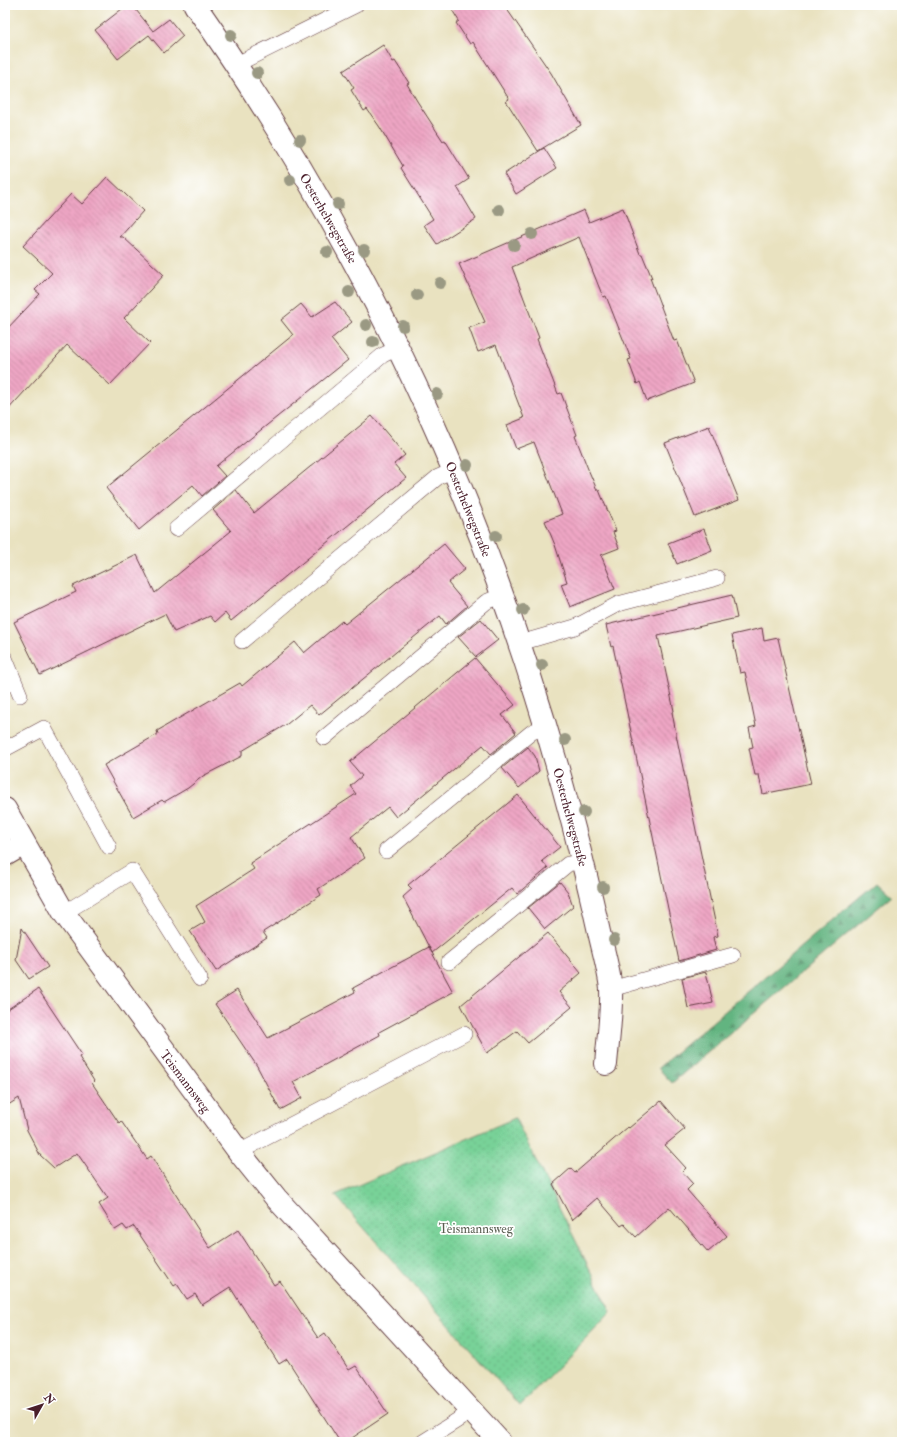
<svg xmlns="http://www.w3.org/2000/svg" width="907" height="1447" viewBox="0 0 907 1447" font-family="'IM FELL Double Pica',serif">
	<defs>
		<pattern id="green-dots" width="8" height="8" patternUnits="userSpaceOnUse"><rect width="8" height="8" fill="#78d298"/><path d="M2 2h.1M6 6h.1" fill="none" stroke="#69b483" stroke-width="1.8" stroke-linecap="round"/></pattern>
		<pattern id="forest-firs" width="22" height="20" patternUnits="userSpaceOnUse"><rect width="22" height="20" fill="#62b480"/><path d="M5 1l3.5 6h-7zM16 11l3.5 6h-7z" fill="#539269"/></pattern>
		<pattern id="building-back-hatch" width="6" height="6" patternUnits="userSpaceOnUse"><rect width="6" height="6" fill="#eea6c4"/><path d="M-1 5l2 2M0 0l6 6M5-1l2 2" fill="none" stroke="#c3879f"/></pattern>
	</defs>
	<rect width="100%" height="100%" fill="#fff"/>
	<filter id="ink" filterUnits="userSpaceOnUse"><feTurbulence type="fractalNoise" baseFrequency=".025" numOctaves="2"/><feDisplacementMap in="SourceGraphic" scale="8" xChannelSelector="R" yChannelSelector="G"/><feConvolveMatrix kernelMatrix="1 2 1 2 8 2 1 2 1" color-interpolation-filters="sRGB"/></filter>
	<filter id="wash" filterUnits="userSpaceOnUse"><feTurbulence type="fractalNoise" baseFrequency=".012" numOctaves="4" result="noise"/><feDisplacementMap in="SourceGraphic" scale="16" xChannelSelector="R" yChannelSelector="G"/><feGaussianBlur stdDeviation="0.9" result="paint"/><feColorMatrix in="noise" values="0 0 0 0 0 0 0 0 0 0 0 0 0 0 0 0 0 1.4 0 .05"/><feComposite in="paint" operator="in"/></filter>
	<g filter="url(#wash)">
		<rect width="100%" height="100%" fill="#e9e2c0"/>
		<path fill="url(#green-dots)" stroke="#617862" d="M 515,1118 L 611,1312 L 520,1406 L 335,1195 Z"/>
		<path fill="url(#forest-firs)" stroke="#566a56" d="M 877,882 L 892,896 L 672,1083 L 658,1068 Z"/>
		<g id="blocks">
			<path fill="url(#building-back-hatch)" d="M 127,5 L 132,5 L 153,31 L 169,19 L 183,36 L 164,53 L 149,35 L 118,59 L 95,30 Z
				M 449,5 L 504,5 L 551,73 L 581,125 L 538,151 L 506,101 L 509,99 L 473,42 L 470,44 L 456,23 L 459,21 Z
				M 383,45 L 393,62 L 395,61 L 409,83 L 407,84 L 417,101 L 443,141 L 445,140 L 469,179 L 457,187 L 476,219 L 437,244 L 424,225 L 433,219 L 401,168 L 403,166 L 379,126 L 367,109 L 364,111 L 351,90 L 354,88 L 343,71 Z
				M 544,148 L 557,168 L 516,194 L 504,174 Z
				M 107,177 L 143,211 L 120,237 L 123,237 L 164,275 L 124,318 L 150,343 L 110,385 L 67,345 L 5,413 L 5,331 L 40,294 L 35,290 L 52,273 L 23,246 L 71,194 L 82,204 Z
				M 623,208 L 640,254 L 642,254 L 652,278 L 650,278 L 674,341 L 677,340 L 694,383 L 647,401 L 640,382 L 637,384 L 628,360 L 631,359 L 606,296 L 603,297 L 579,237 L 512,267 L 539,338 L 537,339 L 558,394 L 561,393 L 577,435 L 575,436 L 588,469 L 597,490 L 599,490 L 616,531 L 613,532 L 619,548 L 601,555 L 615,589 L 570,607 L 561,584 L 567,582 L 555,545 L 545,521 L 562,514 L 534,442 L 516,449 L 507,425 L 524,418 L 496,345 L 478,352 L 469,328 L 485,322 L 459,264 L 584,210 L 589,222 Z
				M 335,302 L 352,322 L 331,339 L 348,360 L 216,466 L 225,476 L 202,496 L 193,485 L 139,530 L 106,488 L 293,335 L 281,320 L 301,304 L 312,317 Z
				M 372,416 L 405,455 L 394,464 L 406,478 L 231,621 L 225,613 L 215,622 L 210,616 L 174,632 L 165,614 L 40,675 L 14,622 L 76,592 L 73,586 L 137,555 L 155,593 L 231,531 L 213,510 L 236,490 L 254,513 Z
				M 709,426 L 739,500 L 695,517 L 665,443 Z
				M 704,529 L 712,550 L 677,564 L 668,543 Z
				M 444,544 L 465,569 L 448,583 L 467,606 L 446,624 L 440,616 L 319,715 L 310,705 L 287,724 L 242,751 L 242,756 L 203,776 L 188,788 L 164,802 L 162,800 L 133,817 L 104,765 L 158,734 L 157,731 L 240,683 L 242,686 L 295,642 L 304,653 L 342,621 L 345,624 Z
				M 732,595 L 737,618 L 658,636 L 674,711 L 672,712 L 677,739 L 718,936 L 713,937 L 716,950 L 679,961 L 613,646 L 611,647 L 606,625 Z
				M 481,619 L 498,640 L 476,657 L 458,637 Z
				M 762,628 L 764,641 L 778,638 L 811,784 L 763,794 L 759,775 L 755,775 L 749,748 L 753,747 L 749,728 L 756,726 L 745,672 L 740,673 L 732,635 Z
				M 475,658 L 515,705 L 502,715 L 516,733 L 491,754 L 483,745 L 396,817 L 388,807 L 351,837 L 365,858 L 318,889 L 321,895 L 263,932 L 267,938 L 216,971 L 190,931 L 205,922 L 196,906 L 254,869 L 250,863 L 356,794 L 350,786 L 362,776 L 350,762 Z
				M 528,747 L 535,756 L 539,771 L 519,788 L 502,768 Z
				M 518,795 L 560,847 L 542,861 L 548,868 L 517,894 L 512,888 L 432,953 L 403,897 L 412,889 L 408,885 Z
				M 560,882 L 568,892 L 573,906 L 545,929 L 528,908 Z
				M 22,928 L 48,967 L 29,979 L 16,960 Z
				M 548,933 L 581,973 L 559,992 L 572,1007 L 528,1043 L 517,1031 L 487,1053 L 461,1005 Z
				M 429,947 L 453,992 L 379,1032 L 380,1035 L 293,1082 L 302,1098 L 280,1110 L 257,1066 L 215,1004 L 237,990 L 268,1038 L 355,992 L 353,988 Z
				M 706,972 L 713,1003 L 688,1008 L 682,978 Z
				M 38,989 L 82,1055 L 79,1057 L 94,1081 L 92,1083 L 119,1123 L 121,1121 L 147,1159 L 151,1156 L 210,1248 L 238,1230 L 274,1285 L 280,1281 L 318,1338 L 325,1333 L 349,1370 L 356,1366 L 388,1414 L 346,1442 L 340,1442 L 287,1359 L 279,1364 L 230,1287 L 202,1305 L 195,1294 L 187,1299 L 177,1284 L 174,1286 L 134,1226 L 127,1230 L 123,1225 L 115,1230 L 99,1204 L 108,1198 L 77,1153 L 54,1168 L 40,1155 L 27,1130 L 19,1098 L 5,1107 L 5,1011 Z
				M 661,1101 L 685,1129 L 665,1145 L 686,1168 L 682,1172 L 693,1184 L 687,1190 L 727,1236 L 708,1252 L 669,1207 L 636,1237 L 624,1224 L 621,1226 L 597,1198 L 572,1220 L 553,1184 L 571,1168 L 575,1173 L 628,1127 L 629,1128 Z"/>
		</g>
	</g>
	<g filter="url(#ink)">
		<use href="#blocks" fill-opacity="0" stroke="#623c41" stroke-width="1"/>
		<g fill="none" stroke-linecap="round" stroke-linejoin="round">
			<g stroke="#623c41" stroke-width="16">
				<path id="lane" d="M 237,64 L 356,5
					M 176,529 L 383,355 L 398,348
					M 242,641 L 438,477 L 454,470
					M 520,643 L 575,627 L 618,604 L 717,578
					M 5,658 L 20,695
					M 324,738 L 486,602 L 503,595
					M 5,749 L 44,728 L 109,847
					M 386,851 L 532,732 L 546,726
					M 64,913 L 132,871 L 200,979
					M 449,962 L 568,864 L 584,861
					M 611,989 L 733,955
					M 239,1152 L 464,1034
					M 423,1442 L 472,1411"/>
			</g>
			<g stroke="#623c41" stroke-width="24">
				<path id="street" d="M 195,5 C 359,238 481,495 558,769 C 573,823 587,877 599,932 C 603,950 609,970 611,989 C 612,1011 608,1041 606,1064
					M 5,809 L 64,913 L 239,1152 L 276,1198 L 500,1442
					M 5,855 L 24,844"/>
			</g>
			<use href="#lane" stroke="#fff" stroke-width="15"/>
			<use href="#street" stroke="#fff" stroke-width="22"/>
		</g>
		<g fill="#9a9983">
			<circle cx="231" cy="35" r="6"/>
			<circle cx="257" cy="73" r="6"/>
			<circle cx="300" cy="140" r="6"/>
			<circle cx="290" cy="180" r="6"/>
			<circle cx="338" cy="204" r="6"/>
			<circle cx="499" cy="210" r="6"/>
			<circle cx="532" cy="234" r="6"/>
			<circle cx="514" cy="245" r="6"/>
			<circle cx="364" cy="250" r="6"/>
			<circle cx="327" cy="252" r="6"/>
			<circle cx="440" cy="283" r="6"/>
			<circle cx="349" cy="292" r="6"/>
			<circle cx="417" cy="295" r="6"/>
			<circle cx="366" cy="325" r="6"/>
			<circle cx="403" cy="326" r="6"/>
			<circle cx="373" cy="342" r="6"/>
			<circle cx="437" cy="394" r="6"/>
			<circle cx="467" cy="465" r="6"/>
			<circle cx="496" cy="536" r="6"/>
			<circle cx="523" cy="610" r="6"/>
			<circle cx="542" cy="665" r="6"/>
			<circle cx="565" cy="740" r="6"/>
			<circle cx="584" cy="812" r="6"/>
			<circle cx="603" cy="887" r="6"/>
			<circle cx="614" cy="940" r="6"/>
		</g>
	</g>
	<g text-anchor="middle" stroke-width="3.5" stroke-linejoin="round" paint-order="stroke">
		<g font-size="13" fill="#4a1f2b" stroke="#fff">
			<text transform="translate(329 218) rotate(60)" y="5">Oesterhelwegstraße</text>
			<text transform="translate(469 509) rotate(68)" y="5">Oesterhelwegstraße</text>
			<text transform="translate(571 817) rotate(75)" y="5">Oesterhelwegstraße</text>
			<text transform="translate(186 1081) rotate(53)" y="5">Teismannsweg</text>
		</g>
		<g font-size="13" fill="#5a5e51" stroke="#fff">
			<text x="476" y="1233">Teismannsweg</text>
		</g>
	</g>
	<rect width="907" height="1447" fill="none" stroke="#fff" stroke-width="20"/>
	<g transform="translate(42 1405) rotate(51)" stroke="#ffffff" stroke-width="3" paint-order="stroke">
	<path d="M0-3L7 15L0 10L-7 15Z" fill="#4a1f2b"/>
	<text y="-6" font-size="11" font-weight="bold" text-anchor="middle" fill="#4a1f2b">N</text>
	</g>
</svg>
